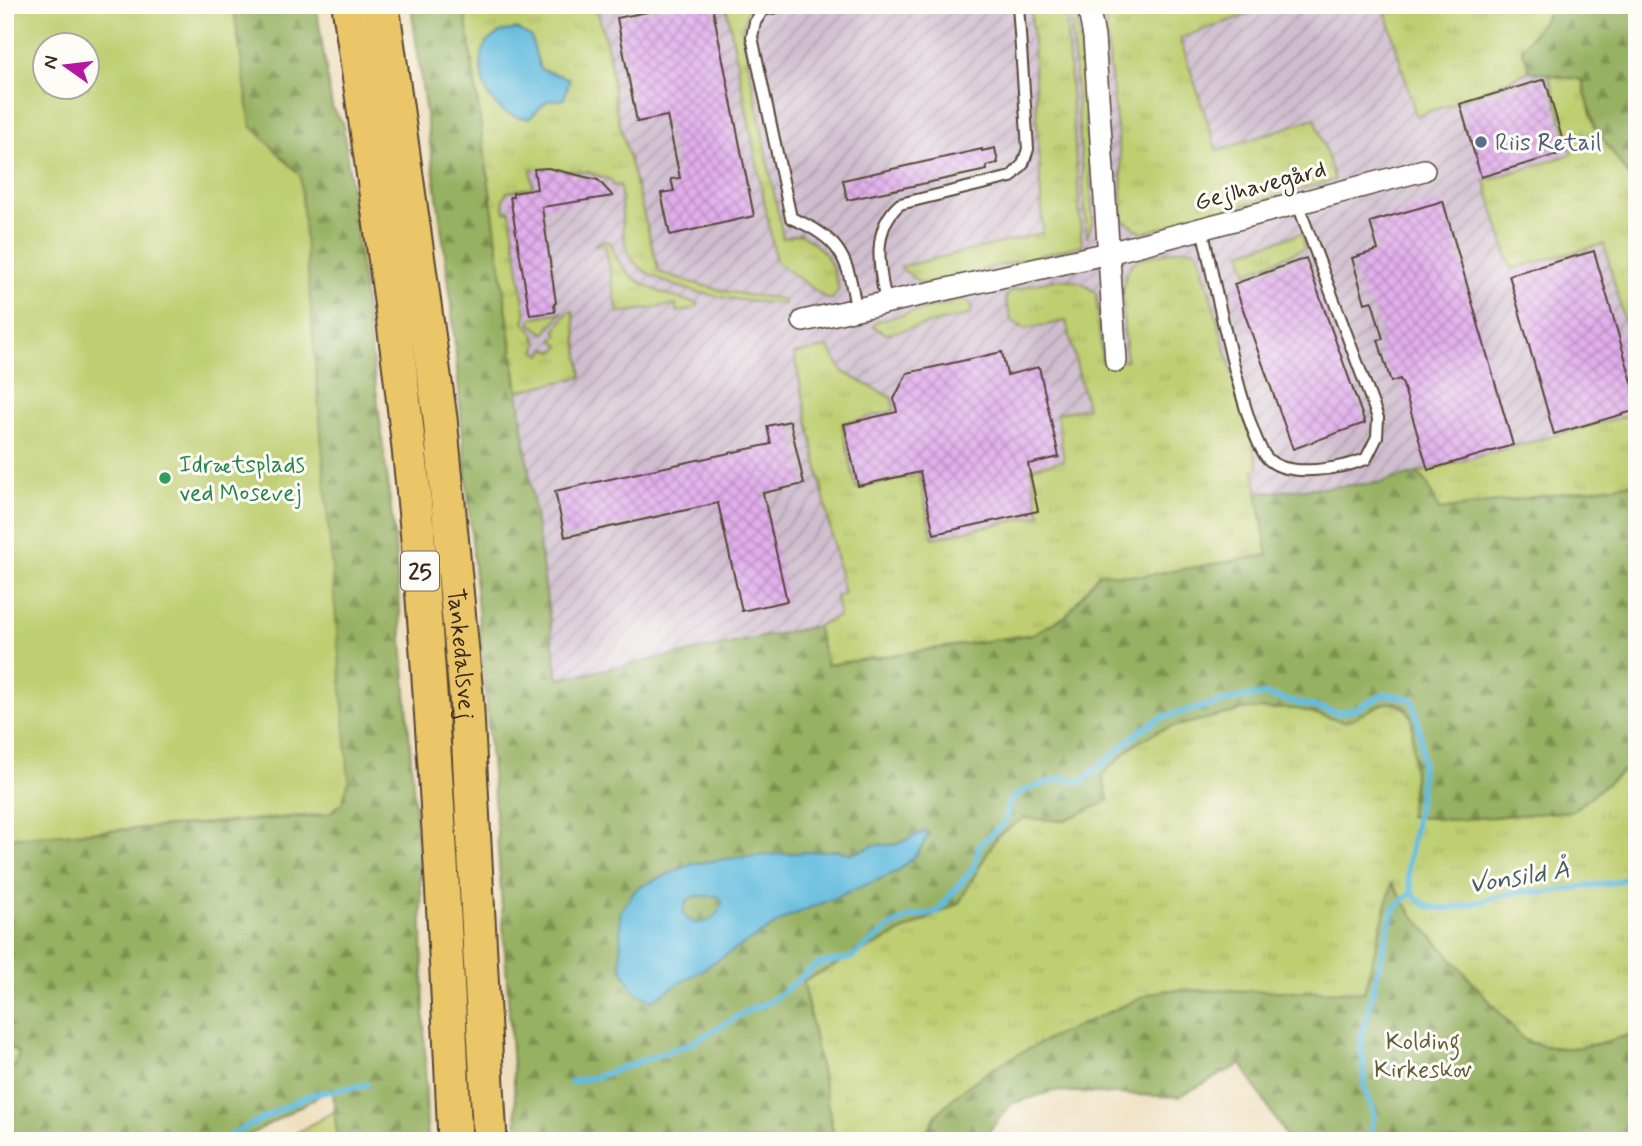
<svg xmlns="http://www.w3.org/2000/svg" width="1642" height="1146" viewBox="0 0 1642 1146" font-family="Mynerve,sans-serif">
	<defs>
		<pattern id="industrial-furrows" width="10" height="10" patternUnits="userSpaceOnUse" patternTransform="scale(1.75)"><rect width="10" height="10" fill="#cfbdce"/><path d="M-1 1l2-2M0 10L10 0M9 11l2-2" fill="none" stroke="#a99aa7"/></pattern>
		<pattern id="grass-tufts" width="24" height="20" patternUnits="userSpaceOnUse" patternTransform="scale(1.75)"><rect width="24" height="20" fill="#bece70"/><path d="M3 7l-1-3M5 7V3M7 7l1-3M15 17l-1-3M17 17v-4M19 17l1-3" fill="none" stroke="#a4b161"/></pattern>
		<pattern id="forest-firs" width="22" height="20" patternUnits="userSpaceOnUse" patternTransform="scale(1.75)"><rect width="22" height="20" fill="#96b162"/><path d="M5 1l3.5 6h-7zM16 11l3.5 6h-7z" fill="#7c9050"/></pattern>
		<pattern id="building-cross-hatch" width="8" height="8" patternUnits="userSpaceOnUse" patternTransform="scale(1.75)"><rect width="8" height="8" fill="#e1aeec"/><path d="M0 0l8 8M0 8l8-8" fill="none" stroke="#b88ebf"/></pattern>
	</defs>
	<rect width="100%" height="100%" fill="#fdfcf7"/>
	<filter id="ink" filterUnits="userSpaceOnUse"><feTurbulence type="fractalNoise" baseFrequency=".0143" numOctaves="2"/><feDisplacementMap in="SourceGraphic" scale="14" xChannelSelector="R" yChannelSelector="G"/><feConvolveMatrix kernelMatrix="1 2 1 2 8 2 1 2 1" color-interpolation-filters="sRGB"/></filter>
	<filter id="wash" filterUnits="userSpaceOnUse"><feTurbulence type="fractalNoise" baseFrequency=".00686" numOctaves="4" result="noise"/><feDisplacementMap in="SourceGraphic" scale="28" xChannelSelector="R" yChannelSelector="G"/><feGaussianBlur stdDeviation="1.57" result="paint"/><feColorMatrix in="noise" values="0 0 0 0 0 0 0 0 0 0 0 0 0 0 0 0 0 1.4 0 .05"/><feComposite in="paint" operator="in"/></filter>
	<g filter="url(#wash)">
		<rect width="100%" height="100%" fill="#eedebd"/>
		<path fill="url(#industrial-furrows)" d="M 464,5 L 1637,5 L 1637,483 L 1417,473 L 1377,483 L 1257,493 L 1066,616 L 816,626 L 558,679 Z"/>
		<path fill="url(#grass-tufts)" stroke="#7c7c47" stroke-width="2" d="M 464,5 L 587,5 L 598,13 L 609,53 L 616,109 L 659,272 C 688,282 716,290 746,295 C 758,297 774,296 784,300 L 784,304 C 746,302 648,292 629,254 C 620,235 623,205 620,185 L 613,186 L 611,180 L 588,172 L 531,169 L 533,187 L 507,192 L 503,200 L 505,212 L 510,211 L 526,316 L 524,322 L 535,334 L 534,338 L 539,343 L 535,351 L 542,355 L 547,348 L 554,352 L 560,346 L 553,340 L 558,334 L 555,330 L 567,313 L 573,311 L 582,377 L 518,391 Z
			M 726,5 L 749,5 L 742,30 L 783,238 L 800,234 C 827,250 831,259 839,289 L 832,299 L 827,299 L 776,262 Z
			M 1031,5 L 1065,5 L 1082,245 L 931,283 L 920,283 L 900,267 L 1043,233 Z
			M 1070,5 L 1075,5 L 1078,25 L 1093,220 L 1087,238 Z
			M 1103,5 L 1275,5 L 1180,38 L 1217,151 L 1315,118 L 1335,180 L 1143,233 L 1123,220 L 1121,164 Z
			M 1384,5 L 1544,5 L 1548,14 L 1522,48 L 1530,71 L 1455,103 L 1416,116 Z
			M 1549,75 L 1582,80 L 1595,128 L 1637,187 L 1637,370 L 1604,244 L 1511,269 L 1485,181 L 1572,154 Z
			M 1302,233 L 1305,248 L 1247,273 L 1241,252 Z
			M 604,240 L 611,243 C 620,283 663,294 699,304 L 693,309 L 677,312 L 676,305 L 618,313 L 605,245 L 594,245 Z
			M 1181,249 L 1194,249 L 1199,255 L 1259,468 L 1254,470 L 1268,555 L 1142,576 L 1099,573 L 1066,616 L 1033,634 L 826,665 L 817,626 L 839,616 L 836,596 L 844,595 L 794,354 L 828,347 L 843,372 L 892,398 L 894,411 L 842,424 L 856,488 L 919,475 L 933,538 L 1040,515 L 1031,468 L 1064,460 L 1057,413 L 1087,408 L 1066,321 L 1026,329 L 1012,322 L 1005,298 L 1011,291 C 1044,283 1068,268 1096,293 L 1102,361 L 1126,360 C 1127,336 1112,271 1138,260 C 1151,255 1167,253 1181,249 Z
			M 962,300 L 969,302 L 972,309 L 969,315 L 886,334 L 873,326 L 878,321 Z
			M 562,312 L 545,334 L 531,324 L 531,318 Z
			M 1637,413 L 1637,483 L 1439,510 L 1426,481 L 1417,473 Z
			M 1379,703 C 1393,702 1407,704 1412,719 L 1414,776 L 1409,816 L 1452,820 L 1572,811 L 1637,760 L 1637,1033 C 1596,1044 1566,1057 1524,1040 L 1411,913 L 1392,884 L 1365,992 L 1168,990 L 1149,994 L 938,1113 L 922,1141 L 835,1141 L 803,981 L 959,903 L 997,836 L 1024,818 L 1063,821 C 1085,795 1108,763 1137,743 C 1174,718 1253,704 1298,709 C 1313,711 1329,718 1344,722 Z
			M 5,1042 L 19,1054 L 15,1067 L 5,1069 Z
			M 335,1111 L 337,1141 L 282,1141 Z"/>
		<path fill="url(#forest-firs)" stroke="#686e40" stroke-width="2" d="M 233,5 L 316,5 L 332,107 L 343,123 L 394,534 L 421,890 L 427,1141 L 337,1141 L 333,1088 L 239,1141 L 5,1141 L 5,1069 L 15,1067 L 19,1054 L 5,1042 L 5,838 L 319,816 L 336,809 L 346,795 L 300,176 L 251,126 Z
			M 411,5 L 464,5 L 558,679 L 817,626 L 827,665 L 1033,634 L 1066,616 L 1099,573 L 1142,576 L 1268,555 L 1257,493 L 1377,483 L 1417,473 L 1426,481 L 1439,510 L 1637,483 L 1637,760 L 1572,811 L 1452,820 L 1409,816 L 1414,776 L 1412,719 C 1398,682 1364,718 1344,722 L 1298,709 L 1248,709 L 1160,730 L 1135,744 L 1102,775 L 1109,801 L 1063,821 L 1024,818 L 997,836 L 959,903 L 803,981 L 835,1141 L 518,1141 L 496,820 L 451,299 Z
			M 1544,5 L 1637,5 L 1637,187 L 1595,128 L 1582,80 L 1530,71 L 1522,48 L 1548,14 Z
			M 1392,883 L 1411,913 L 1524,1040 C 1566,1057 1596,1044 1637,1033 L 1637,1141 L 1289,1141 L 1241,1064 L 1178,1097 L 1053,1091 L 1011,1104 L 981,1141 L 922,1141 C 927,1132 932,1120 938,1113 C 991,1055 1081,1027 1149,994 L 1168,990 L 1364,992 Z"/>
		<path fill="#bece70" stroke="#7c7c47" stroke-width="2" fill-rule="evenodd" d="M 5,5 L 233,5 L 251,126 L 300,175 L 349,780 L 342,803 L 328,814 L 5,838 ZM 46,46 L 88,46 L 88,88 L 46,88 Z"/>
		<path fill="#60bbde" stroke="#4e727e" stroke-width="2" fill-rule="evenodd" d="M 517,29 L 531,37 L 540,69 L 570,79 L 564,99 L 547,101 L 530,118 C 490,120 472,75 486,43 L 500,32 Z
			M 926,831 L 929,834 L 917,854 L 897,872 L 788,917 L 651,1001 L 633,990 L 621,966 L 620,912 L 637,888 L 692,864 L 740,857 L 838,850 L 852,854 L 875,845 L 895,845 ZM 695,896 L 718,896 L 722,901 C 721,920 695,932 683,914 L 686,901 Z"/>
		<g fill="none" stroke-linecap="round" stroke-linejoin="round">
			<path stroke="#60bbde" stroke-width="6" d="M 571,1082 L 596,1077 L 692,1043 L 749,1010 L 770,1002 L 818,964 L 851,958 L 892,926 L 910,917 L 936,913 L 974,867 L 980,845 L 1005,822 L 1009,802 L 1021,792 L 1061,778 L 1082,782 L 1141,730 L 1163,717 L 1242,697 L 1267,695 L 1338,713 L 1356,709 L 1385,694 L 1412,699 C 1427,744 1422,780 1415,826 C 1412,844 1405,867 1410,885 C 1412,895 1420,904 1431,907 C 1468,914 1506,885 1542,893 L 1616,882 L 1626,878 L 1637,880
				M 219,1141 L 309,1095 L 367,1085
				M 1369,1141 L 1374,1113 L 1365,1089 L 1361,1038 L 1393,910 L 1412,892"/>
		</g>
		<g id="blocks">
			<path fill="url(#building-cross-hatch)" d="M 682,5 L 712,5 L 754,216 L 670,235 L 661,193 L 674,191 L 671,179 L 680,178 L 667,116 L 637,122 L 617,18 Z
				M 1545,79 L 1566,152 L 1481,177 L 1460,104 Z
				M 995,148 L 998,163 L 986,166 L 987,170 L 847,200 L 843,180 L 982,149 L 982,151 Z
				M 548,168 L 598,180 L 613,196 L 542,207 L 556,303 L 554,304 L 555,312 L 530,315 L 510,197 L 513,197 L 513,193 L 537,189 L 534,169 Z
				M 1443,201 L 1513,445 L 1428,470 L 1403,385 L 1400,379 L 1391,382 L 1378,340 L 1383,339 L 1372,301 L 1365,303 L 1352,258 L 1378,250 L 1370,222 Z
				M 1594,251 L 1637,399 L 1637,410 L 1554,434 L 1509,275 Z
				M 1306,258 L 1365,423 L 1293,449 L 1234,284 Z
				M 1002,352 L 1007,375 L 1039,367 L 1059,457 L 1028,464 L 1038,511 L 934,534 L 920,472 L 858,486 L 844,424 L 897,412 L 894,399 L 907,373 Z
				M 790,421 L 804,484 L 763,493 L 787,601 L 742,611 L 718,503 L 565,537 L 555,491 L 771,444 L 767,426 Z"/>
		</g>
	</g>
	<g filter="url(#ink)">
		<use href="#blocks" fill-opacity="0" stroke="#564536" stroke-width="2"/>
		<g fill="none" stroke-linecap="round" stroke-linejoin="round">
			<g stroke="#564536" stroke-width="14">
				<path id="service" d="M 787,5 L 763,10 L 755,22 L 752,37 L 791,218 C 841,238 848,258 856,309
					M 1202,228 C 1212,270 1244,435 1268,459 C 1289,479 1343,468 1366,459 L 1377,437 L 1378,418 L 1297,202
					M 886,303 C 879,268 871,229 900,204 L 1011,177 L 1023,164 L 1028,149 L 1018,5"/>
			</g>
			<g stroke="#564536" stroke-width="24">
				<path id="minor" d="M 1088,5 L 1094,37 L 1116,361
					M 803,321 L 1109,253 L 1424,170"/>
			</g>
			<g stroke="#564536" stroke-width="37">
				<g id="trunk">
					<path d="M 349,5 C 374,179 401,353 417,528 C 435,732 446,936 455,1141"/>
					<path id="s1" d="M 382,5 L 440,418 L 466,694 L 490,1141"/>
				</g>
			</g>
			<use href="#service" stroke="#fff" stroke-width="10"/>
			<use href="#minor" stroke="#fff" stroke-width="21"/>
			<use href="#trunk" stroke="#ebc669" stroke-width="33"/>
		</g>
	</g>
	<circle fill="#5c6f8a" stroke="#fdfcf7" stroke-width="2.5" cx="1481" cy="142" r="7"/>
	<circle fill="#2e9e5b" stroke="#fdfcf7" stroke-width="2.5" cx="165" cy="478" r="7"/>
	<g text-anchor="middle" stroke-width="6" stroke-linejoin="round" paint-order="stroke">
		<rect fill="#fdfcf7" stroke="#75695f" stroke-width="2" x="401" y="551.5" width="38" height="39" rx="5"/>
		<g font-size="23" font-weight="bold" fill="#3b2a1e">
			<text x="420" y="579">25</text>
		</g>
		<g font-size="24" fill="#4e5e75" stroke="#fdfcf7" text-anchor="start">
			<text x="1495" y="150">Riis Retail</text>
		</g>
		<g font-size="24" fill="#3b2a1e" stroke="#fdfcf7">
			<text transform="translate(1260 185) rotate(-15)" y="8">Gejlhavegård</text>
			<text dy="8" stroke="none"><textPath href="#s1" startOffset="654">Tankedalsvej</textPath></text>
		</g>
		<g font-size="24" fill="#27864d" stroke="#fdfcf7" text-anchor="start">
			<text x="179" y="472">Idrætsplads<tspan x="179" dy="28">ved Mosevej</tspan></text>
		</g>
		<g font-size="24" fill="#625b37" stroke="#fdfcf7">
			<text x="1423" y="1049">Kolding<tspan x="1423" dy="28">Kirkeskov</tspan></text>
		</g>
		<g font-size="26" font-style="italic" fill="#485d61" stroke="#fdfcf7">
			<text transform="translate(1519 876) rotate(-9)" y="9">Vonsild Å</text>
		</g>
	</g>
	<rect width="1642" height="1146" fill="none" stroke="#fdfcf7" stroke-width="28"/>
	<g transform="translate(66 66) rotate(284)"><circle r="33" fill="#fdfcf7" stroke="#afa8a0" stroke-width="2"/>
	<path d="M0-5L12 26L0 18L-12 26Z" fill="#b5179e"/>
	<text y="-10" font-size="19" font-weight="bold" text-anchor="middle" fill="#3b2a1e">N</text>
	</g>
</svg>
